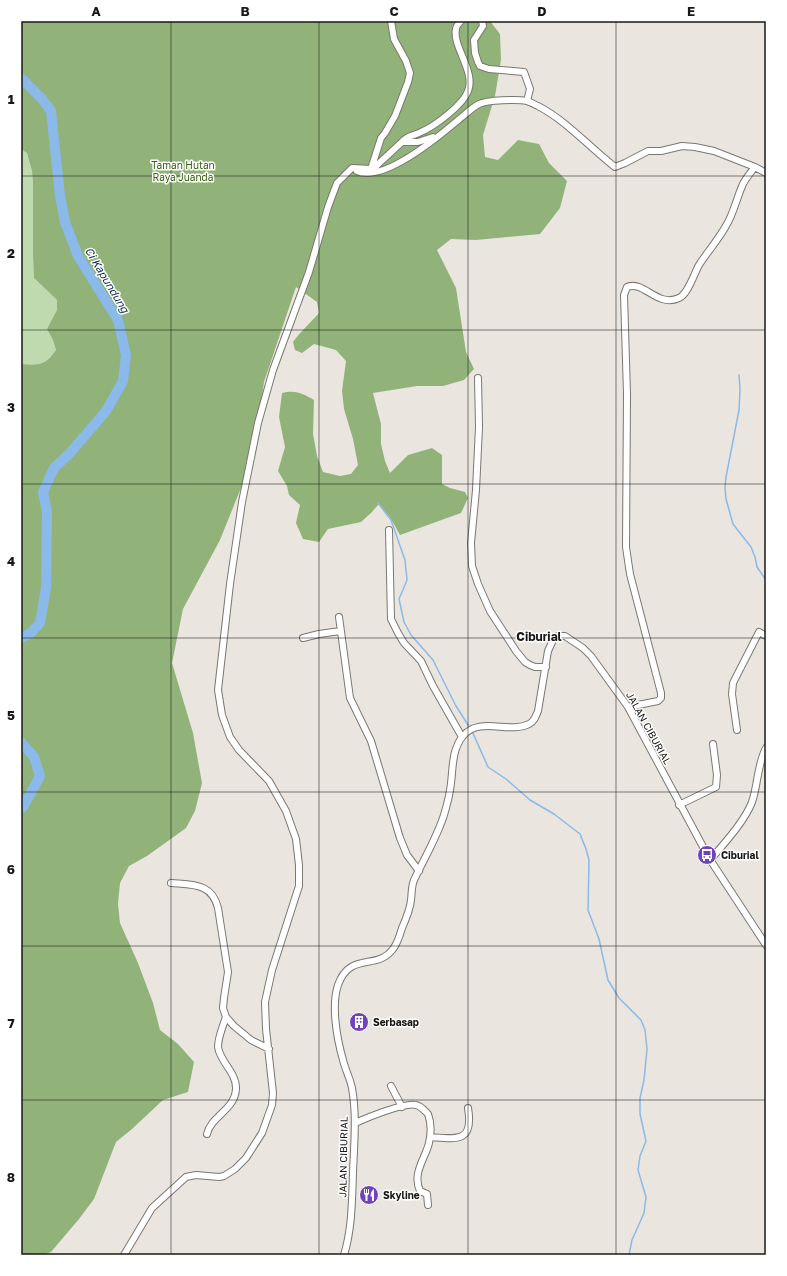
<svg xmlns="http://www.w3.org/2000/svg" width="787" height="1276" viewBox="0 0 787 1276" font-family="'Golos Text',sans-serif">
	<rect width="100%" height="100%" fill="#eae6df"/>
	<path fill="#c0dab0" d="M 21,149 L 27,153 L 32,171 L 33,183 L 33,256 L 34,278 L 57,300 L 57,310 L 48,329 L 53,340 L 56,350 C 45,366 39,365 21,364 Z"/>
	<path fill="#91b37a" d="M 21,21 L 490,21 L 500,34 L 501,60 L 495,96 L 483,135 L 485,157 L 498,160 L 518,140 L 539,144 L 549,163 L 567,181 L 560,208 L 540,234 L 476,240 L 451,239 L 437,250 L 456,288 L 466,352 L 474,369 L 464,380 L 443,386 L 417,386 L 373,393 L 381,424 L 381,444 L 385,461 L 390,473 L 408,455 L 432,448 L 442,455 L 442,484 L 450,488 L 465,492 L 468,498 L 461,513 L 400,535 L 391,519 L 379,504 L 371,513 L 361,522 L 328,529 L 319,542 L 303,539 L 296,523 L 300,505 L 289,495 L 287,486 L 278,471 L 285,447 L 279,417 L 282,393 C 295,390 302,393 314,400 L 313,434 L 317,456 L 323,472 L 340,476 L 351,474 L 358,465 L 353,439 L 344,409 L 342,391 L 346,361 L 336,350 L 314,344 L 302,353 L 295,350 L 293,342 C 301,331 310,323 319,313 L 317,302 L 296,287 L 264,382 L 258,427 L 247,473 L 220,540 L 183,609 L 172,663 L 193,733 L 202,783 L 195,811 L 186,828 L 147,856 L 129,866 L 120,883 L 118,904 L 120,923 L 138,963 L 153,1003 L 160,1030 L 178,1044 L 194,1062 L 188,1092 L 163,1100 L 132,1129 L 116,1142 L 94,1199 L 79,1219 L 51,1252 L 43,1255 L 21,1255 L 21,364 C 39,365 45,366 56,350 L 53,340 L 47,329 L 57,310 L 57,300 L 34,278 L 33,256 L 33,183 L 32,171 L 27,153 L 21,149 Z"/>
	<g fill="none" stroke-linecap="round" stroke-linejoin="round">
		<path stroke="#8ab9ea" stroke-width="1.5" d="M 739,375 L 740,389 L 739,410 L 726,477 L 725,488 L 726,499 L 733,524 L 751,547 L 755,557 L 757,567 L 766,580
			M 378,503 L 391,520 L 405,560 L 407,580 L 399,599 L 404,622 L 411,635 L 433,660 L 456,706 L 470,728
			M 472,731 L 488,767 L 506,779 L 530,800 L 554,814 L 580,834 L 586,849 L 589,860 L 588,910 L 599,939 L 608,980 L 619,998 L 641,1020 L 645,1030 L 647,1049 L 644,1080 L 640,1098 L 640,1114 L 646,1141 L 640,1156 L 638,1170 L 646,1197 L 644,1213 L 632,1240 L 629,1255"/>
		<path stroke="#8ab9ea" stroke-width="10" d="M 21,78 L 42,99 L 51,111 L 60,196 L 65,222 L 78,256 L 118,320 L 126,355 L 123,381 L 106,411 L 70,453 L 54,468 L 43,492 L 47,512 L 46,588 L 40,623 L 31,633 L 21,638
			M 21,742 L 34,757 L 40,776 L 23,807 L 21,807"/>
		<g stroke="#7b7771" stroke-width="8">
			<path id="minor" d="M 482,21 L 483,26 L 474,40 L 475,53 L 478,62 L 480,66 L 489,69 L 524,72 L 530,89 L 527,101
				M 402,142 C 407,135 414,136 421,132 C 435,126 463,105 468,91 C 476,72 452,46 456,29 C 456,26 459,23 461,21
				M 371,169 L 375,167 L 402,142 L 418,142 L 433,137
				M 357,171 C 383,183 437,138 457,121 C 464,116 471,108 479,104 C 487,100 518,99 527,101 C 531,102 535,105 538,106 C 567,121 589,147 615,167 L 625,163 L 648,151 L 661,151 L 682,146 L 695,147 L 714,151 L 755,167
				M 478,378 L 479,427 L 476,490 L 471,543 L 472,566 L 478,584 L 490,611 L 516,651 L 525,662 L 530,665 L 535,667 L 546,667
				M 389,530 L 391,619 L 398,633 L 404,643 L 421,661 L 433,686 L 462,737
				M 339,617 L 350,698 L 371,741 L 400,838 L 407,855 L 419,871
				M 303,638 L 319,634 L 340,631
				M 628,707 L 658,701 L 661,698 L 661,693 L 630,574 L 626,547 L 627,394 L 624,295 L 627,287 C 644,280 657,308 679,298 C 688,294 694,274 699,265 C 708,251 719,239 727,224 C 734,212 737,197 743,184 C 746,178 751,172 755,167 L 766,173
				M 737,730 L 732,694 L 733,683 L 759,632 L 766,636
				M 679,805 L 716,787 L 717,775 L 713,744
				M 710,860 C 723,845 745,821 752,802 C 758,785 757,765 766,748
				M 171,883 C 193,885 212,883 218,908 L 228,972 L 224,998 L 223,1008 L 226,1017 L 234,1026 L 251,1040 L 269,1049
				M 391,1086 L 402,1107
				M 355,1123 C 366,1118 405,1102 416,1105 C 421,1106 425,1111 428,1114 C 431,1122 431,1134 429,1143 C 425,1159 412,1173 420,1191 L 427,1194 L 428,1205
				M 207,1134 C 211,1116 235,1110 236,1089 C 237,1073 220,1062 218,1047 C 218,1037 223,1026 226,1017
				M 430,1137 C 457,1139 474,1143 468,1108
				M 124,1255 L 152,1208 L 186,1177 L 196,1175 L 219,1177 L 224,1176 L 235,1169 L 246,1158 L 262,1133 L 272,1105 L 273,1093 L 266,1029 L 265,1002 L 272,970 L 299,886 L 299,865 L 296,839 L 286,811 L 269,781 L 239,750 L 230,737 L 222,715 L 218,690 L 230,584 L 242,502 L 258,423 L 273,370 L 309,272 L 328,207 L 337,183 L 352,168 L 371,169 L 381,138 L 385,133 L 395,116 L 408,82 L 410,73 L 406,61 L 394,39 L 391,21
				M 344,1255 C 352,1229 352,1201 353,1173 C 354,1145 357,1116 352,1088 C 350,1078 345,1069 343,1060 C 337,1039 331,1006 338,985 C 350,951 377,971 393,949 C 397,944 400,935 402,928 C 406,919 410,910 411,900 C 412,893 411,885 415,878 C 425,857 437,837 444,815 C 447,805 450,794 451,783 C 453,767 452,749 463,736 C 479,716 509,734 529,724 C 534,722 536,716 538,711 L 548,651 L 554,638 L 557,636 L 565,636 L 583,648 L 591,656 L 628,707 L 709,858 L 766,945"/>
		</g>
		<use href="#minor" stroke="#fff" stroke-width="6"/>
	</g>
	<path fill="none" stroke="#191815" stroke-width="1" stroke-opacity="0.55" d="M 171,21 L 171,1255M 319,21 L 319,1255M 468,21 L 468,1255M 616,21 L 616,1255M 21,176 L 766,176M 21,330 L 766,330M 21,484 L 766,484M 21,638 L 766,638M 21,792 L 766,792M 21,946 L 766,946M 21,1100 L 766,1100"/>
	<defs>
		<g id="bus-disc" transform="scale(1)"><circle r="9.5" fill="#7143ba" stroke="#fff"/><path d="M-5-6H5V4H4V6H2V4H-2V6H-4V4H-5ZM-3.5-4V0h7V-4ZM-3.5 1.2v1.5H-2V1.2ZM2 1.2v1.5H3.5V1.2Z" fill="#fff"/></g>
		<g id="building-disc" transform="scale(1)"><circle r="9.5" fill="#7143ba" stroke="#fff"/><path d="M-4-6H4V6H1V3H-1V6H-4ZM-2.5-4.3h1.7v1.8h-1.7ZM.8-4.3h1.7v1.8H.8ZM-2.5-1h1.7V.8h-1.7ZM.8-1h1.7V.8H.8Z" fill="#fff"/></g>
		<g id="restaurant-disc" transform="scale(1)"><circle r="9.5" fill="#7143ba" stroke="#fff"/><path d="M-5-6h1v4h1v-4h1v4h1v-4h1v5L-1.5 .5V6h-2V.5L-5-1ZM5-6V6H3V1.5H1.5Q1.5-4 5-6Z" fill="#fff"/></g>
	</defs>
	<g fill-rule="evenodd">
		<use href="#bus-disc" x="707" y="855"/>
		<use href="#building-disc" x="359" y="1022"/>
		<use href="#restaurant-disc" x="369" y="1195"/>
	</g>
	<g text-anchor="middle" stroke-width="3" stroke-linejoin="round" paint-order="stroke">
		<g font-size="10" fill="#386110" stroke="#fff">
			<text x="183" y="169">Taman Hutan<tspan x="183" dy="12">Raya Juanda</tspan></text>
		</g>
		<g font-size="10" fill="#191815" stroke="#fff">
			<text transform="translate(649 728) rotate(61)" y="4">JALAN CIBURIAL</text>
			<text transform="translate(343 1157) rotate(-89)" y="4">JALAN CIBURIAL</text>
		</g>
		<g font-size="10" font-weight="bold" fill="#191815" stroke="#fff" text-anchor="start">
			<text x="721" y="859">Ciburial</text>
			<text x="373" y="1026">Serbasap</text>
			<text x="383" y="1199">Skyline</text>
		</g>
		<g font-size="11" font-style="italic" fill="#082b4b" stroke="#fff">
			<text transform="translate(107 280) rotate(59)" y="4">Ci Kapundung</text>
		</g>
		<g font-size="12" font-weight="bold" fill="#191815" stroke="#fff">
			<text x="539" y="641">Ciburial</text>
		</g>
	</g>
	<rect width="787" height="1276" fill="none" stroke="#ffffff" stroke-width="44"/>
	<rect x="22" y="22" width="743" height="1232" fill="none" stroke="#191815" stroke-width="1.5"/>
	<g font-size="13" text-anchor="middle" font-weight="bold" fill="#191815">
		<text x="96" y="16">A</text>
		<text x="245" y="16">B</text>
		<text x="394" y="16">C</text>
		<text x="542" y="16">D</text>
		<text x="691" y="16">E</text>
		<text x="11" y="104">1</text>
		<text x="11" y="258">2</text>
		<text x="11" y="412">3</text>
		<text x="11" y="566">4</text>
		<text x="11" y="720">5</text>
		<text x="11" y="874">6</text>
		<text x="11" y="1028">7</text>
		<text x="11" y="1182">8</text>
	</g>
</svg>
